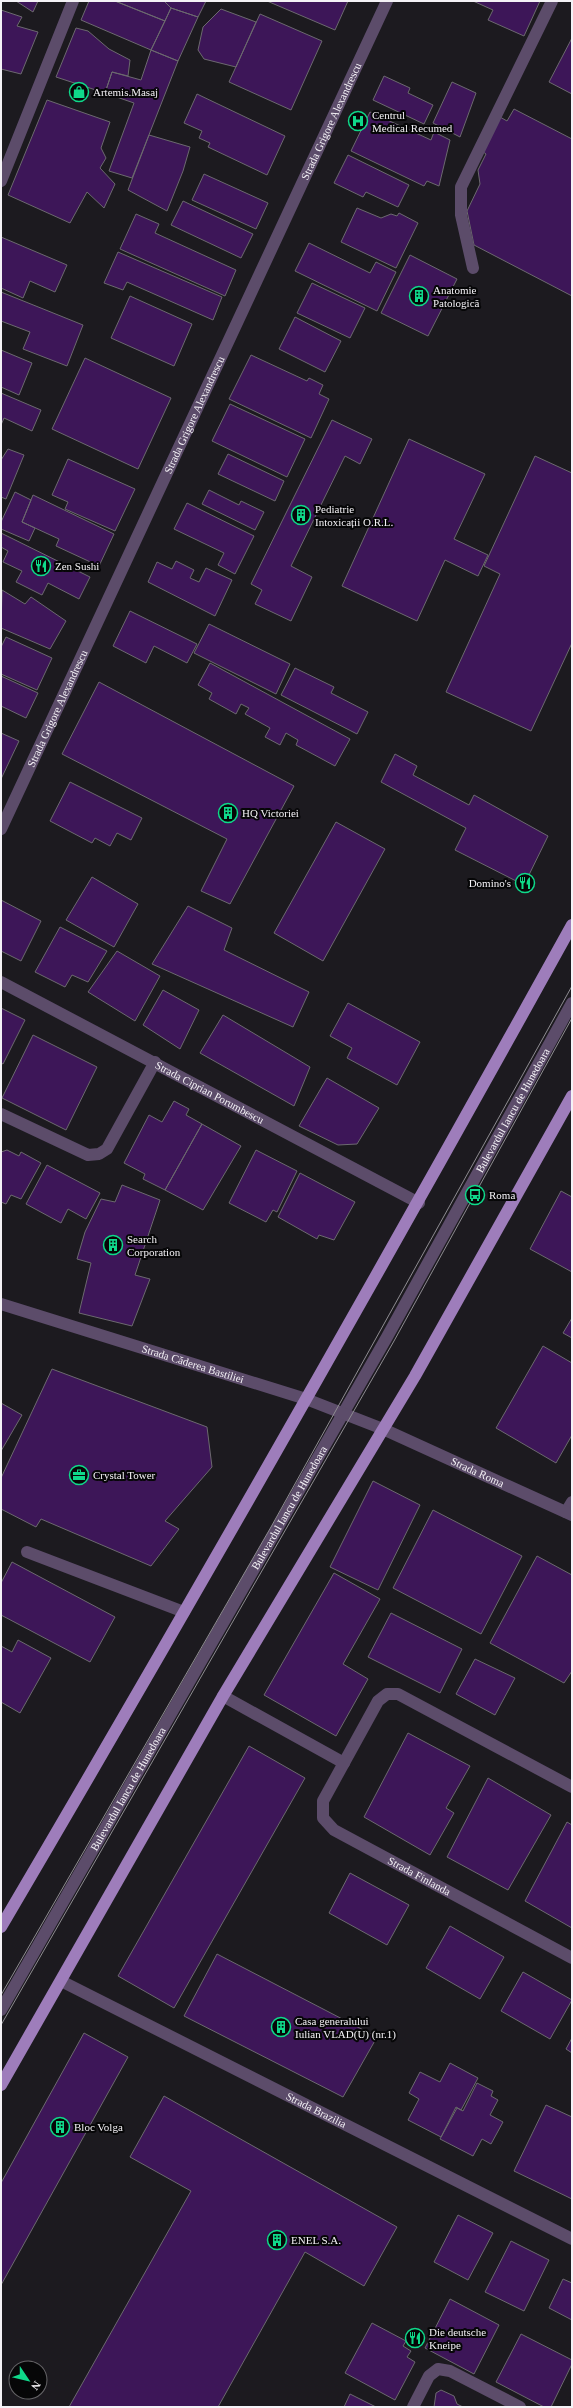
<svg xmlns="http://www.w3.org/2000/svg" width="573" height="2408" viewBox="0 0 573 2408" font-family="'Times New Roman',serif">
	<rect width="100%" height="100%" fill="#1c1a1f"/>
	<path fill="#3d1658" stroke="#6c696f" d="M 16,1 L 38,1 L 33,12 Z
		M 89,1 L 115,1 L 165,21 L 151,50 L 81,20 Z
		M 115,1 L 164,1 L 171,8 L 165,21 Z
		M 164,1 L 206,1 L 198,17 L 171,8 Z
		M 267,1 L 348,1 L 335,30 Z
		M 473,1 L 540,1 L 524,36 L 488,20 L 493,10 Z
		M 171,8 L 198,17 L 178,61 L 151,50 Z
		M 221,9 L 256,22 L 236,67 L 204,59 L 198,50 L 203,27 Z
		M 1,10 L 22,17 L 17,26 L 38,32 L 21,74 L 1,69 Z
		M 260,14 L 322,41 L 291,110 L 229,82 Z
		M 76,28 L 88,31 L 109,49 L 130,60 L 128,76 L 112,72 L 105,93 L 56,77 Z
		M 572,38 L 572,94 L 549,82 Z
		M 151,50 L 178,61 L 132,178 L 109,171 L 134,103 L 105,93 L 112,72 L 141,80 Z
		M 384,76 L 410,88 L 408,93 L 433,105 L 424,124 L 373,100 Z
		M 452,82 L 476,93 L 460,137 L 433,123 Z
		M 197,94 L 285,136 L 267,175 L 208,147 L 210,143 L 199,138 L 202,131 L 184,123 Z
		M 47,100 L 110,122 L 101,148 L 106,158 L 100,168 L 115,184 L 104,208 L 87,192 L 70,223 L 8,195 Z
		M 514,109 L 572,139 L 572,296 L 474,245 L 467,211 L 480,184 L 478,170 L 486,154 L 482,151 L 500,117 L 507,121 Z
		M 370,112 L 431,140 L 434,132 L 450,140 L 439,186 L 427,181 L 424,186 L 351,151 Z
		M 149,135 L 190,147 L 183,171 L 167,211 L 128,190 Z
		M 348,155 L 409,185 L 398,207 L 366,192 L 363,197 L 334,183 Z
		M 204,174 L 268,203 L 256,229 L 192,200 Z
		M 183,201 L 253,234 L 241,258 L 171,225 Z
		M 357,208 L 381,218 L 391,214 L 397,216 L 399,213 L 418,223 L 396,268 L 341,242 Z
		M 136,214 L 159,224 L 155,233 L 236,270 L 225,296 L 120,249 Z
		M 1,237 L 67,265 L 55,292 L 30,281 L 23,298 L 1,288 Z
		M 309,243 L 370,273 L 376,262 L 396,272 L 377,311 L 295,271 Z
		M 118,252 L 222,297 L 213,320 L 127,282 L 123,290 L 104,283 Z
		M 410,255 L 457,279 L 428,336 L 381,313 Z
		M 312,283 L 365,308 L 350,338 L 297,313 Z
		M 1,292 L 83,325 L 67,366 L 23,349 L 30,332 L 1,321 Z
		M 130,296 L 192,324 L 174,366 L 111,338 Z
		M 295,317 L 341,341 L 325,372 L 279,349 Z
		M 1,350 L 32,363 L 19,395 L 1,387 Z
		M 251,355 L 307,381 L 309,378 L 323,385 L 319,394 L 329,399 L 311,438 L 229,399 Z
		M 85,358 L 171,398 L 138,469 L 52,429 Z
		M 1,393 L 41,410 L 32,431 L 4,418 L 1,425 Z
		M 230,404 L 305,439 L 287,477 L 212,441 Z
		M 332,420 L 372,439 L 360,464 L 345,456 L 291,566 L 312,577 L 291,621 L 255,604 L 262,590 L 251,584 Z
		M 409,439 L 485,474 L 454,539 L 488,555 L 478,576 L 445,560 L 417,621 L 342,586 Z
		M 8,449 L 24,455 L 6,499 L 1,497 L 1,460 Z
		M 228,454 L 284,481 L 275,501 L 218,474 Z
		M 535,456 L 572,473 L 572,643 L 531,731 L 446,692 L 500,574 L 484,566 Z
		M 68,459 L 135,489 L 115,531 L 65,509 L 68,502 L 52,495 Z
		M 209,490 L 239,505 L 241,501 L 264,512 L 255,530 L 202,504 Z
		M 15,492 L 31,500 L 22,522 L 35,528 L 29,541 L 1,529 L 1,522 Z
		M 33,495 L 114,534 L 99,566 L 56,546 L 59,539 L 22,522 Z
		M 187,503 L 254,536 L 235,574 L 218,565 L 224,553 L 174,529 Z
		M 1,533 L 90,577 L 79,599 L 48,583 L 42,595 L 16,582 L 22,571 L 3,562 L 8,551 L 1,547 Z
		M 176,561 L 194,570 L 190,578 L 199,582 L 206,568 L 232,580 L 215,616 L 148,582 L 157,562 L 172,569 Z
		M 2,590 L 25,604 L 31,597 L 66,621 L 50,649 L 1,628 Z
		M 130,611 L 197,644 L 187,663 L 154,646 L 146,663 L 113,646 Z
		M 209,624 L 290,664 L 276,694 L 194,653 Z
		M 6,637 L 52,658 L 37,690 L 1,674 L 1,647 Z
		M 210,663 L 350,739 L 335,766 L 296,745 L 298,740 L 286,733 L 280,745 L 265,737 L 270,728 L 245,714 L 249,708 L 241,704 L 236,714 L 209,699 L 212,693 L 198,685 Z
		M 295,668 L 334,687 L 331,693 L 368,712 L 357,734 L 281,695 Z
		M 1,676 L 38,693 L 26,718 L 1,706 Z
		M 99,682 L 294,786 L 230,904 L 201,891 L 227,839 L 62,754 Z
		M 1,733 L 19,741 L 1,779 Z
		M 395,754 L 417,766 L 413,775 L 469,805 L 474,795 L 548,836 L 524,885 L 455,850 L 466,828 L 381,782 Z
		M 70,782 L 142,818 L 131,840 L 117,833 L 110,846 L 95,838 L 92,843 L 50,821 Z
		M 336,822 L 385,849 L 323,961 L 274,933 Z
		M 92,877 L 138,904 L 114,947 L 66,920 Z
		M 1,900 L 41,921 L 21,961 L 1,951 Z
		M 188,906 L 232,928 L 224,950 L 309,992 L 293,1027 L 152,964 Z
		M 60,927 L 107,951 L 88,982 L 72,975 L 65,987 L 35,972 Z
		M 117,951 L 160,976 L 135,1021 L 88,992 Z
		M 163,990 L 199,1010 L 180,1049 L 143,1025 Z
		M 348,1003 L 420,1042 L 397,1085 L 347,1058 L 352,1048 L 330,1036 Z
		M 1,1008 L 25,1020 L 3,1064 L 1,1063 Z
		M 223,1015 L 310,1067 L 294,1106 L 200,1053 Z
		M 33,1035 L 97,1067 L 66,1130 L 2,1098 Z
		M 327,1078 L 379,1108 L 357,1144 L 338,1145 L 299,1126 Z
		M 174,1101 L 189,1109 L 186,1115 L 202,1124 L 165,1190 L 143,1179 L 145,1174 L 124,1163 L 149,1115 L 162,1122 Z
		M 202,1124 L 241,1146 L 203,1210 L 165,1190 Z
		M 7,1150 L 19,1156 L 21,1152 L 41,1163 L 21,1199 L 11,1195 L 6,1204 L 1,1202 L 1,1152 Z
		M 256,1150 L 297,1171 L 277,1212 L 273,1210 L 266,1222 L 229,1203 Z
		M 47,1165 L 100,1193 L 86,1219 L 68,1209 L 61,1223 L 26,1204 Z
		M 300,1173 L 355,1202 L 334,1240 L 319,1235 L 317,1239 L 278,1217 Z
		M 122,1185 L 160,1200 L 135,1275 L 150,1279 L 132,1326 L 79,1313 L 91,1263 L 77,1259 L 85,1232 L 101,1199 L 115,1202 Z
		M 561,1191 L 572,1197 L 572,1272 L 530,1249 Z
		M 572,1318 L 572,1338 L 563,1333 Z
		M 543,1346 L 572,1363 L 572,1435 L 556,1463 L 496,1428 Z
		M 52,1369 L 207,1427 L 212,1467 L 165,1521 L 179,1529 L 151,1566 L 41,1519 L 36,1527 L 1,1509 L 1,1478 Z
		M 1,1403 L 22,1415 L 1,1451 Z
		M 373,1481 L 420,1505 L 378,1590 L 330,1567 Z
		M 433,1510 L 522,1556 L 481,1634 L 393,1588 Z
		M 537,1556 L 572,1575 L 572,1671 L 564,1683 L 490,1643 Z
		M 12,1562 L 115,1617 L 90,1662 L 1,1615 L 1,1583 Z
		M 334,1573 L 380,1599 L 343,1664 L 368,1679 L 336,1736 L 264,1695 Z
		M 391,1613 L 462,1649 L 440,1693 L 368,1657 Z
		M 18,1640 L 51,1658 L 20,1713 L 1,1702 L 1,1646 L 12,1652 Z
		M 475,1659 L 515,1678 L 495,1715 L 456,1694 Z
		M 408,1733 L 470,1766 L 446,1808 L 454,1813 L 430,1855 L 364,1817 Z
		M 249,1746 L 305,1778 L 174,2008 L 118,1976 Z
		M 488,1778 L 551,1815 L 508,1890 L 447,1857 Z
		M 567,1822 L 572,1825 L 572,1928 L 525,1901 Z
		M 350,1873 L 409,1905 L 387,1945 L 329,1913 Z
		M 450,1926 L 504,1957 L 480,1999 L 426,1968 Z
		M 217,1954 L 377,2037 L 343,2097 L 184,2016 Z
		M 523,1972 L 572,2000 L 550,2039 L 501,2011 Z
		M 84,2033 L 128,2057 L 1,2285 L 1,2183 Z
		M 572,2038 L 572,2053 L 566,2049 Z
		M 450,2063 L 478,2078 L 461,2110 L 456,2107 L 441,2137 L 408,2120 L 419,2099 L 409,2093 L 420,2072 L 440,2082 Z
		M 477,2083 L 493,2091 L 491,2096 L 498,2100 L 490,2115 L 503,2122 L 491,2144 L 482,2139 L 473,2156 L 440,2139 L 457,2108 L 463,2111 Z
		M 164,2096 L 397,2227 L 364,2286 L 305,2252 L 218,2407 L 69,2407 L 191,2191 L 130,2157 Z
		M 546,2105 L 572,2117 L 572,2199 L 514,2171 Z
		M 458,2215 L 493,2233 L 468,2280 L 434,2262 Z
		M 511,2241 L 549,2260 L 524,2311 L 485,2292 Z
		M 563,2279 L 572,2283 L 572,2320 L 549,2308 Z
		M 450,2299 L 499,2325 L 474,2374 L 425,2348 Z
		M 372,2323 L 406,2341 L 403,2346 L 411,2351 L 407,2357 L 415,2362 L 395,2400 L 345,2373 Z
		M 521,2334 L 572,2360 L 572,2364 L 551,2407 L 544,2407 L 496,2382 Z
		M 441,2390 L 454,2396 L 457,2404 L 463,2407 L 434,2407 L 436,2393 Z
		M 350,2394 L 376,2407 L 344,2407 Z"/>
	<g fill="none" stroke-linecap="round" stroke-linejoin="round">
		<g stroke="#5c4c6a" stroke-width="12">
			<path d="M 473,268 L 461,215 L 461,187 L 552,1"/>
			<path d="M 27,1552 L 184,1612"/>
			<path id="s1" d="M 1,2010 L 387,1337 L 572,1003"/>
		</g>
		<g stroke="#5c4c6a" stroke-width="12">
			<path d="M 1,181 L 73,1"/>
			<path id="s2" d="M 1,829 L 387,1"/>
			<path id="s3" d="M 1,982 L 419,1203"/>
			<path d="M 1,1114 L 88,1155 L 99,1154 L 107,1149 L 155,1062"/>
			<path d="M 566,1512 L 572,1502"/>
			<path d="M 223,1696 L 344,1763"/>
			<path id="s4" d="M 572,1787 L 398,1694 L 387,1694 L 378,1701 L 323,1801 L 323,1818 L 334,1830 L 572,1958"/>
			<path id="s5" d="M 61,1981 L 572,2239"/>
			<path d="M 413,2407 L 429,2376 L 438,2369 L 450,2371 L 520,2407"/>
		</g>
		<path stroke="#5c4c6a" stroke-width="12" id="s6" d="M 1,1304 L 306,1399 L 383,1429 L 572,1515"/>
		<path stroke="#9e7dbb" stroke-width="12" d="M 1,1927 C 196,1595 386,1261 572,925
			M 1,2085 L 223,1696 L 415,1376 L 572,1096"/>
		<path stroke="#8f8d92" stroke-width="1" d="M 1,1995 L 271,1527 L 572,986
			M 1,2025 L 394,1341 L 572,1018"/>
	</g>
	<defs>
		<g id="shop-ring" transform="scale(1)"><circle r="9.5" fill="#060607" stroke="#0fd98a" stroke-width="1.5"/><path d="M-5-2.5h2.3a2.7 3.5 0 0 1 5.4 0H5L5.5 6h-11ZM-1.5-2.5h3a1.5 2.3 0 0 0-3 0Z" fill="#0fd98a"/></g>
		<g id="hospital-ring" transform="scale(1)"><circle r="9.5" fill="#060607" stroke="#0fd98a" stroke-width="1.5"/><path d="M-5-5h3v3.5h4V-5h3V5h-3V1.5h-4V5h-3Z" fill="#0fd98a"/></g>
		<g id="building-ring" transform="scale(1)"><circle r="9.5" fill="#060607" stroke="#0fd98a" stroke-width="1.5"/><path d="M-4-6H4V6H1V3H-1V6H-4ZM-2.5-4.3h1.7v1.8h-1.7ZM.8-4.3h1.7v1.8H.8ZM-2.5-1h1.7V.8h-1.7ZM.8-1h1.7V.8H.8Z" fill="#0fd98a"/></g>
		<g id="restaurant-ring" transform="scale(1)"><circle r="9.5" fill="#060607" stroke="#0fd98a" stroke-width="1.5"/><path d="M-5-6h1v4h1v-4h1v4h1v-4h1v5L-1.5 .5V6h-2V.5L-5-1ZM5-6V6H3V1.5H1.5Q1.5-4 5-6Z" fill="#0fd98a"/></g>
		<g id="bus-ring" transform="scale(1)"><circle r="9.5" fill="#060607" stroke="#0fd98a" stroke-width="1.5"/><path d="M-5-6H5V4H4V6H2V4H-2V6H-4V4H-5ZM-3.5-4V0h7V-4ZM-3.5 1.2v1.5H-2V1.2ZM2 1.2v1.5H3.5V1.2Z" fill="#0fd98a"/></g>
		<g id="office-ring" transform="scale(1)"><circle r="9.5" fill="#060607" stroke="#0fd98a" stroke-width="1.5"/><path d="M-6-3h4V-5.5h4V-3h4V5H-6ZM-1-4.5V-3h2v-1.5ZM-6 0V1H6V0Z" fill="#0fd98a"/></g>
	</defs>
	<g fill-rule="evenodd">
		<use href="#shop-ring" x="79" y="92"/>
		<use href="#hospital-ring" x="358" y="121"/>
		<use href="#building-ring" x="419" y="296"/>
		<use href="#building-ring" x="301" y="515"/>
		<use href="#restaurant-ring" x="41" y="566"/>
		<use href="#building-ring" x="228" y="813"/>
		<use href="#restaurant-ring" x="525" y="883"/>
		<use href="#bus-ring" x="475" y="1195"/>
		<use href="#building-ring" x="113" y="1245"/>
		<use href="#office-ring" x="79" y="1475"/>
		<use href="#building-ring" x="281" y="2027"/>
		<use href="#building-ring" x="60" y="2127"/>
		<use href="#building-ring" x="277" y="2240"/>
		<use href="#restaurant-ring" x="415" y="2338"/>
	</g>
	<g text-anchor="middle" stroke-width="4" stroke-linejoin="round" paint-order="stroke">
		<g font-size="11" fill="#f4f2f6" stroke="#060607" text-anchor="start">
			<text x="93" y="96">Artemis.Masaj</text>
			<text x="372" y="119">Centrul<tspan x="372" dy="13">Medical Recumed</tspan></text>
			<text x="433" y="294">Anatomie<tspan x="433" dy="13">Patologică</tspan></text>
			<text x="315" y="513">Pediatrie<tspan x="315" dy="13">Intoxicații O.R.L.</tspan></text>
			<text x="55" y="570">Zen Sushi</text>
			<text x="242" y="817">HQ Victoriei</text>
			<text x="511" y="887" text-anchor="end">Domino's</text>
			<text x="489" y="1199">Roma</text>
			<text x="127" y="1243">Search<tspan x="127" dy="13">Corporation</tspan></text>
			<text x="93" y="1479">Crystal Tower</text>
			<text x="295" y="2025">Casa generalului<tspan x="295" dy="13">Iulian VLAD(U) (nr.1)</tspan></text>
			<text x="74" y="2131">Bloc Volga</text>
			<text x="291" y="2244">ENEL S.A.</text>
			<text x="429" y="2336">Die deutsche<tspan x="429" dy="13">Kneipe</tspan></text>
		</g>
		<g font-size="11" fill="#f4f2f6" stroke="#060607">
			<text dy="4" stroke="none"><textPath href="#s2" startOffset="781">Strada Grigore Alexandrescu</textPath></text>
			<text dy="4" stroke="none"><textPath href="#s2" startOffset="457">Strada Grigore Alexandrescu</textPath></text>
			<text dy="4" stroke="none"><textPath href="#s2" startOffset="133">Strada Grigore Alexandrescu</textPath></text>
			<text dy="4" stroke="none"><textPath href="#s3" startOffset="236">Strada Ciprian Porumbescu</textPath></text>
			<text dy="4" stroke="none"><textPath href="#s1" startOffset="1035">Bulevardul Iancu de Hunedoara</textPath></text>
			<text dy="4" stroke="none"><textPath href="#s6" startOffset="201">Strada Căderea Bastiliei</textPath></text>
			<text dy="4" stroke="none"><textPath href="#s6" startOffset="506">Strada Roma</textPath></text>
			<text dy="4" stroke="none"><textPath href="#s1" startOffset="579">Bulevardul Iancu de Hunedoara</textPath></text>
			<text dy="4" stroke="none"><textPath href="#s1" startOffset="255">Bulevardul Iancu de Hunedoara</textPath></text>
			<text dy="4" stroke="none"><textPath href="#s4" startOffset="464">Strada Finlanda</textPath></text>
			<text dy="4" stroke="none"><textPath href="#s5" startOffset="286">Strada Brazilia</textPath></text>
		</g>
	</g>
	<rect width="573" height="2408" fill="none" stroke="#f4f2f6" stroke-width="4"/>
	<g transform="translate(28 2380) rotate(125)"><circle r="19" fill="#060607" stroke="#656467"/>
	<path d="M0-3L7 15L0 10L-7 15Z" fill="#0fd98a"/>
	<text y="-6" font-size="11" font-weight="bold" text-anchor="middle" fill="#f4f2f6">N</text>
	</g>
</svg>
